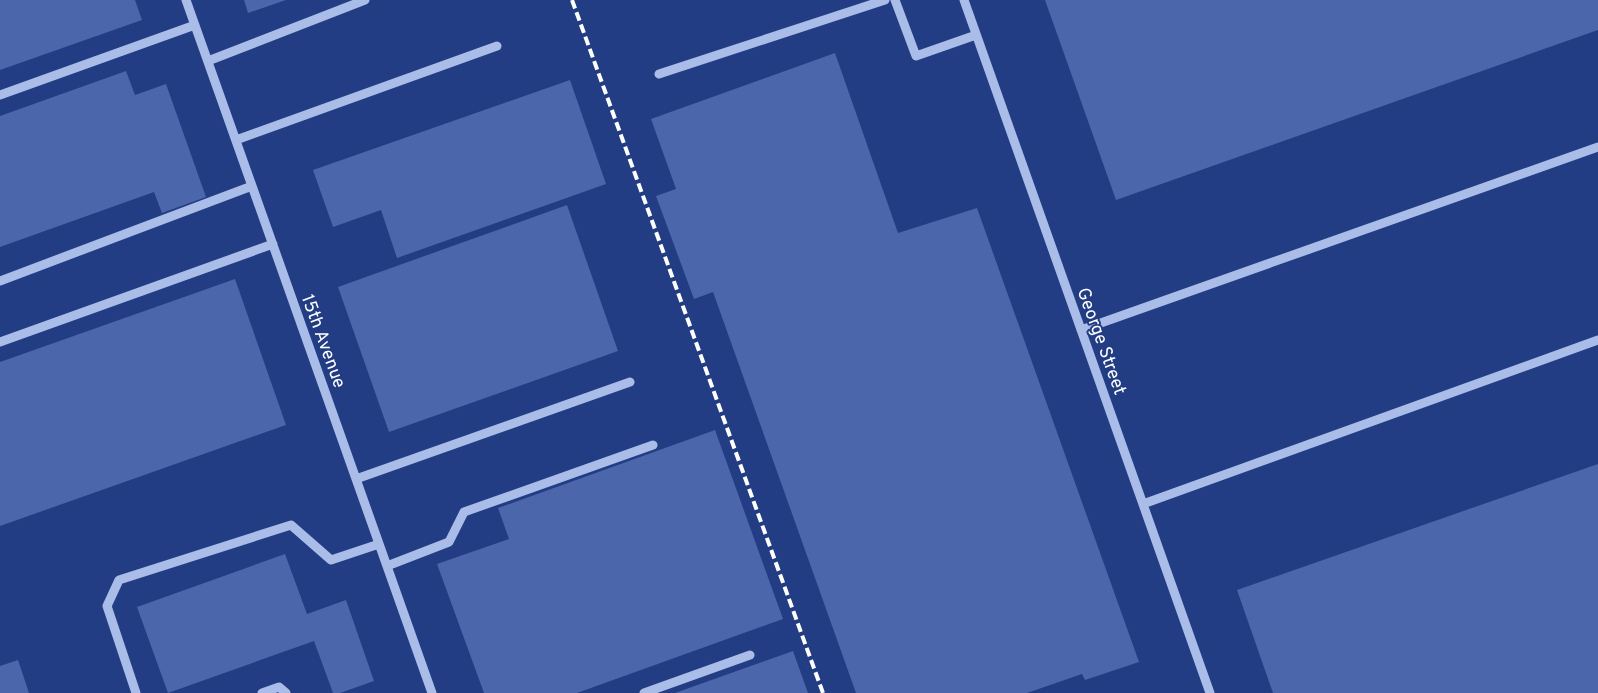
<svg xmlns="http://www.w3.org/2000/svg" width="1598" height="693" viewBox="0 0 1598 693" font-family="Overpass,sans-serif">
	<rect width="100%" height="100%" fill="#223d83"/>
	<path fill="#4b66ab" d="M 0,0 L 135,0 L 142,20 L 0,70 Z
		M 244,0 L 286,0 L 248,13 Z
		M 1045,0 L 1598,0 L 1598,30 L 1116,200 Z
		M 835,53 L 898,233 L 977,208 L 1139,662 L 1085,680 L 1082,674 L 1027,693 L 856,693 L 713,292 L 694,299 L 656,196 L 676,189 L 651,119 Z
		M 126,71 L 135,95 L 166,84 L 206,197 L 162,213 L 154,192 L 0,247 L 0,116 Z
		M 570,80 L 606,184 L 397,258 L 381,210 L 333,227 L 313,170 Z
		M 567,205 L 618,351 L 389,432 L 338,287 Z
		M 235,279 L 286,425 L 0,526 L 0,362 Z
		M 715,430 L 783,619 L 577,693 L 484,693 L 437,564 L 509,539 L 498,508 Z
		M 1598,464 L 1598,693 L 1273,693 L 1237,590 Z
		M 285,554 L 307,614 L 346,600 L 374,681 L 340,693 L 333,693 L 314,641 L 168,693 L 137,607 Z
		M 793,651 L 808,693 L 675,693 Z
		M 18,660 L 29,693 L 0,693 L 0,666 Z"/>
	<g fill="none" stroke-linecap="round" stroke-linejoin="round">
		<path stroke="#aabce8" stroke-width="9" d="M 186,0 L 432,693
			M 895,0 L 916,56 L 976,35
			M 964,0 L 1210,693
			M 208,61 L 365,0
			M 659,74 L 885,0
			M 0,95 L 195,25
			M 236,140 L 497,46
			M 0,281 L 252,186
			M 1081,330 L 1598,147
			M 0,342 L 273,244
			M 356,479 L 630,382
			M 1143,504 L 1598,340
			M 387,566 L 449,542 L 464,512 L 653,445
			M 136,693 L 107,606 L 119,580 L 291,525 L 331,560 L 379,544
			M 262,693 L 279,687 L 286,693
			M 644,693 L 750,655"/>
		<path stroke="#fff" stroke-width="4" stroke-dasharray="9 4" stroke-linecap="butt" d="M 572,0 L 823,693"/>
	</g>
	<g text-anchor="middle" stroke-width="4" stroke-linejoin="round" paint-order="stroke">
		<g font-size="18" fill="#fff" stroke="#223d83">
			<text transform="translate(324 341) rotate(70)" y="6">15th Avenue</text>
			<text transform="translate(1102 341) rotate(70)" y="6">George Street</text>
		</g>
	</g>
</svg>
